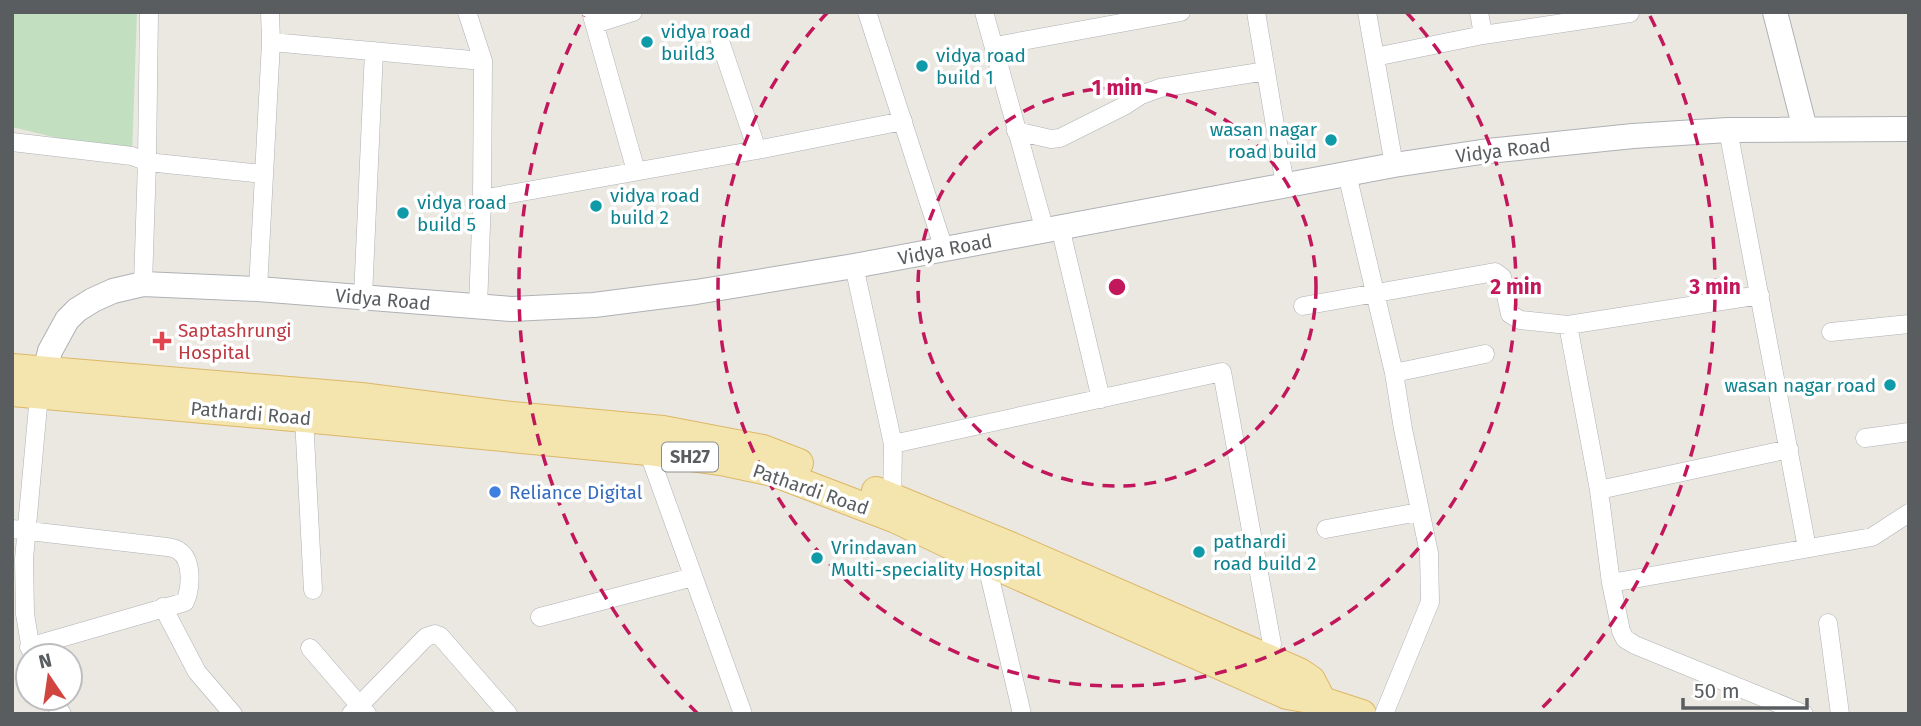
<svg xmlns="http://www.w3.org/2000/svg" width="1921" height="726" viewBox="0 0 1921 726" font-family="'Fira Sans',sans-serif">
	<rect width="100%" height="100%" fill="#eae8e1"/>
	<path fill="#c2dfc0" d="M 12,12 L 137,12 L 132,156 L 12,127 Z"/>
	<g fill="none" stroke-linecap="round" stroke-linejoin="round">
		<g stroke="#aeb1b5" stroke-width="19">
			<path id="street" d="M 467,12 L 483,61 L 482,199
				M 591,12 L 636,171
				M 867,12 L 944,249
				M 984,12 L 1045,231
				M 1256,12 L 1285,185
				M 1367,12 L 1394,165
				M 1479,12 L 1483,35
				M 595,24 L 633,12
				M 720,41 L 757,150
				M 271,42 L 483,61
				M 995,46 L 1181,12
				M 1375,57 L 1483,35 L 1630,13
				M 1728,130 L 1807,548
				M 1016,131 L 1051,139 L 1060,138 L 1124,106 L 1141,95 L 1160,88 L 1266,71
				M 12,142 L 132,156 L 147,162 L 263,174
				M 1347,174 L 1394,373 L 1403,429 L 1429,553 L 1430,602 L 1384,714
				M 1060,227 L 1101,399
				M 854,266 L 893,444 L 892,507
				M 143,284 L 147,162 L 149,12
				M 258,289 L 271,42 L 270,12
				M 363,297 L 374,51
				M 1303,306 L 1495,272 L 1502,277 L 1510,314 L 1520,320 L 1568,325 L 1760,295
				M 478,307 L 482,199 L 757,150 L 903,121
				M 1568,325 L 1599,490 L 1611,583 L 1621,631 L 1625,639 L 1635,645 L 1804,714
				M 1831,332 L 1909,324
				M 1394,373 L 1485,354
				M 304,418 L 313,590
				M 1865,438 L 1909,432
				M 647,443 L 648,451 L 743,714
				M 893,444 L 1222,372 L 1272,644 L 1266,667
				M 1599,490 L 1789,449
				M 12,529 L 167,547 C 170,547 177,549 179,551 C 193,560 191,588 185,602 L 29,647
				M 1326,529 L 1419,512
				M 985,557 L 1022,714
				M 1611,583 L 1872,537 L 1909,513
				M 163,607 L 197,672 L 233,714
				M 540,617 L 693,577
				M 1828,623 L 1840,714
				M 310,648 L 367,714
				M 32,656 L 25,614 L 24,559 L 39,395
				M 51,698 L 62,714
				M 351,714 L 426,637 L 435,634 L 440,636 L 508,714"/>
		</g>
		<g stroke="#aeb1b5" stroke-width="26">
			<path id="secondary" d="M 1775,12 L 1805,129
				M 41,389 L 50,351 L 67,320 L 77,310 L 93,300 L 113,291 L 143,284 L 258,289 L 512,309 L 594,305 L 696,292 L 854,266 L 1394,165 L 1488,151 L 1633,136 L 1728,130 L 1909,129"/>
		</g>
		<g stroke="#ddb767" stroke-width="30">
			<path id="primary" d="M 12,368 L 361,397 L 512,416 L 663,430 L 763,449 L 799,463
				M 12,392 L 304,418 L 648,451 L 726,462 L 773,472 L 896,519 L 985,561 L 1287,695 L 1322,701 L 1362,714
				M 876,491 L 1010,546 L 1299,672 L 1311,680 L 1322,701"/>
		</g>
		<use href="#street" stroke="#fff" stroke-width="18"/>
		<use href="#secondary" stroke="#fff" stroke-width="24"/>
		<use href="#primary" stroke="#f3e5ad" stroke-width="28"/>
	</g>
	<g fill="none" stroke="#c2185b" stroke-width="3.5" stroke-dasharray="12 9">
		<circle cx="1117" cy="287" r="199"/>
		<path d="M1406 12A399 399 0 1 1 828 12"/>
		<path d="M698 714A598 598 0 0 1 584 16M1650 16A598 598 0 0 1 1536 714"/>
	</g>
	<g fill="#0f9aa8" stroke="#fff" stroke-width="2.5">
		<circle cx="647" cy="42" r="7"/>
		<circle cx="922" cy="66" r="7"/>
		<circle cx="1331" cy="140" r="7"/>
		<circle cx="596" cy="206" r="7"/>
		<circle cx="403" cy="213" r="7"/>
		<circle cx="1890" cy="385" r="7"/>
		<circle cx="1199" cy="552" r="7"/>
		<circle cx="817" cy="558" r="7"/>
	</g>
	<path fill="#e0444e" stroke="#fff" stroke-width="2.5" d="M158.5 330.5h7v7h7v7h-7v7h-7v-7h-7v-7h7z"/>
	<circle fill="#3f7fe0" stroke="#fff" stroke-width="2.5" cx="495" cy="492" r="7"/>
	<g text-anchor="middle" stroke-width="7" stroke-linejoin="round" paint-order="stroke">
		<rect fill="#fff" stroke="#8b8e90" stroke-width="2" x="662" y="442.5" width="56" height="29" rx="5"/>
		<g font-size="18" font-weight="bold" fill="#595d60">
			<text x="690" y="463">SH27</text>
		</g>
		<g font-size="19" fill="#0d838f" stroke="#fff" text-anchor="start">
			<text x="661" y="38">vidya road<tspan x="661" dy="22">build3</tspan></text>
			<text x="936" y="62">vidya road<tspan x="936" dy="22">build 1</tspan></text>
			<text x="1317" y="136" text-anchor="end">wasan nagar<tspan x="1317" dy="22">road build</tspan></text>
			<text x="610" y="202">vidya road<tspan x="610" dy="22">build 2</tspan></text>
			<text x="417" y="209">vidya road<tspan x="417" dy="22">build 5</tspan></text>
			<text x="1876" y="392" text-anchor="end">wasan nagar road</text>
			<text x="1213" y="548">pathardi<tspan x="1213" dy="22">road build 2</tspan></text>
			<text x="831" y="554">Vrindavan<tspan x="831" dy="22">Multi-speciality Hospital</tspan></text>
		</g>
		<g font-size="19" fill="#595d60" stroke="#fff">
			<text transform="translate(1503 150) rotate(-7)" y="7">Vidya Road</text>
			<text transform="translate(945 249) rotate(-11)" y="7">Vidya Road</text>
			<text transform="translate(383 299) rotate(5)" y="7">Vidya Road</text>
			<text transform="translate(251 413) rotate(5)" y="7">Pathardi Road</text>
			<text transform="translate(811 489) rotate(19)" y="7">Pathardi Road</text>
		</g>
		<g font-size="19" fill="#be3a42" stroke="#fff" text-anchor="start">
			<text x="178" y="337">Saptashrungi<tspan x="178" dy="22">Hospital</tspan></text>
		</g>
		<g font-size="19" fill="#366cbe" stroke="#fff" text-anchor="start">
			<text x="509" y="499">Reliance Digital</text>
		</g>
	</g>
	<circle cx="1117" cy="287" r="10" fill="#c2185b" stroke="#fff" stroke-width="3.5"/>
	<g font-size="21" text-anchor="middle" font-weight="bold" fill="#c2185b" stroke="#fff" stroke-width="7" stroke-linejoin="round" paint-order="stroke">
		<text x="1117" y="95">1 min</text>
		<text x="1516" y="294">2 min</text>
		<text x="1715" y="294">3 min</text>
	</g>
	<rect width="1921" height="726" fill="none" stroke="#595d60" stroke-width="28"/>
	<g transform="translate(49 677) rotate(347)"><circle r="33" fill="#ffffff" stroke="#bdbebf" stroke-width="2"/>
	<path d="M0-5L12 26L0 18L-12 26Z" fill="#d14540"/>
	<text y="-10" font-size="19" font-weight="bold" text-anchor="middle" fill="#595d60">N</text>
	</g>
	<path d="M1683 698v10h124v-10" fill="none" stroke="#595d60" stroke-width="3.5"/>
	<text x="1694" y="698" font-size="21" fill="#595d60" stroke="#ffffff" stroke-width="5" paint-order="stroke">50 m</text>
</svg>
